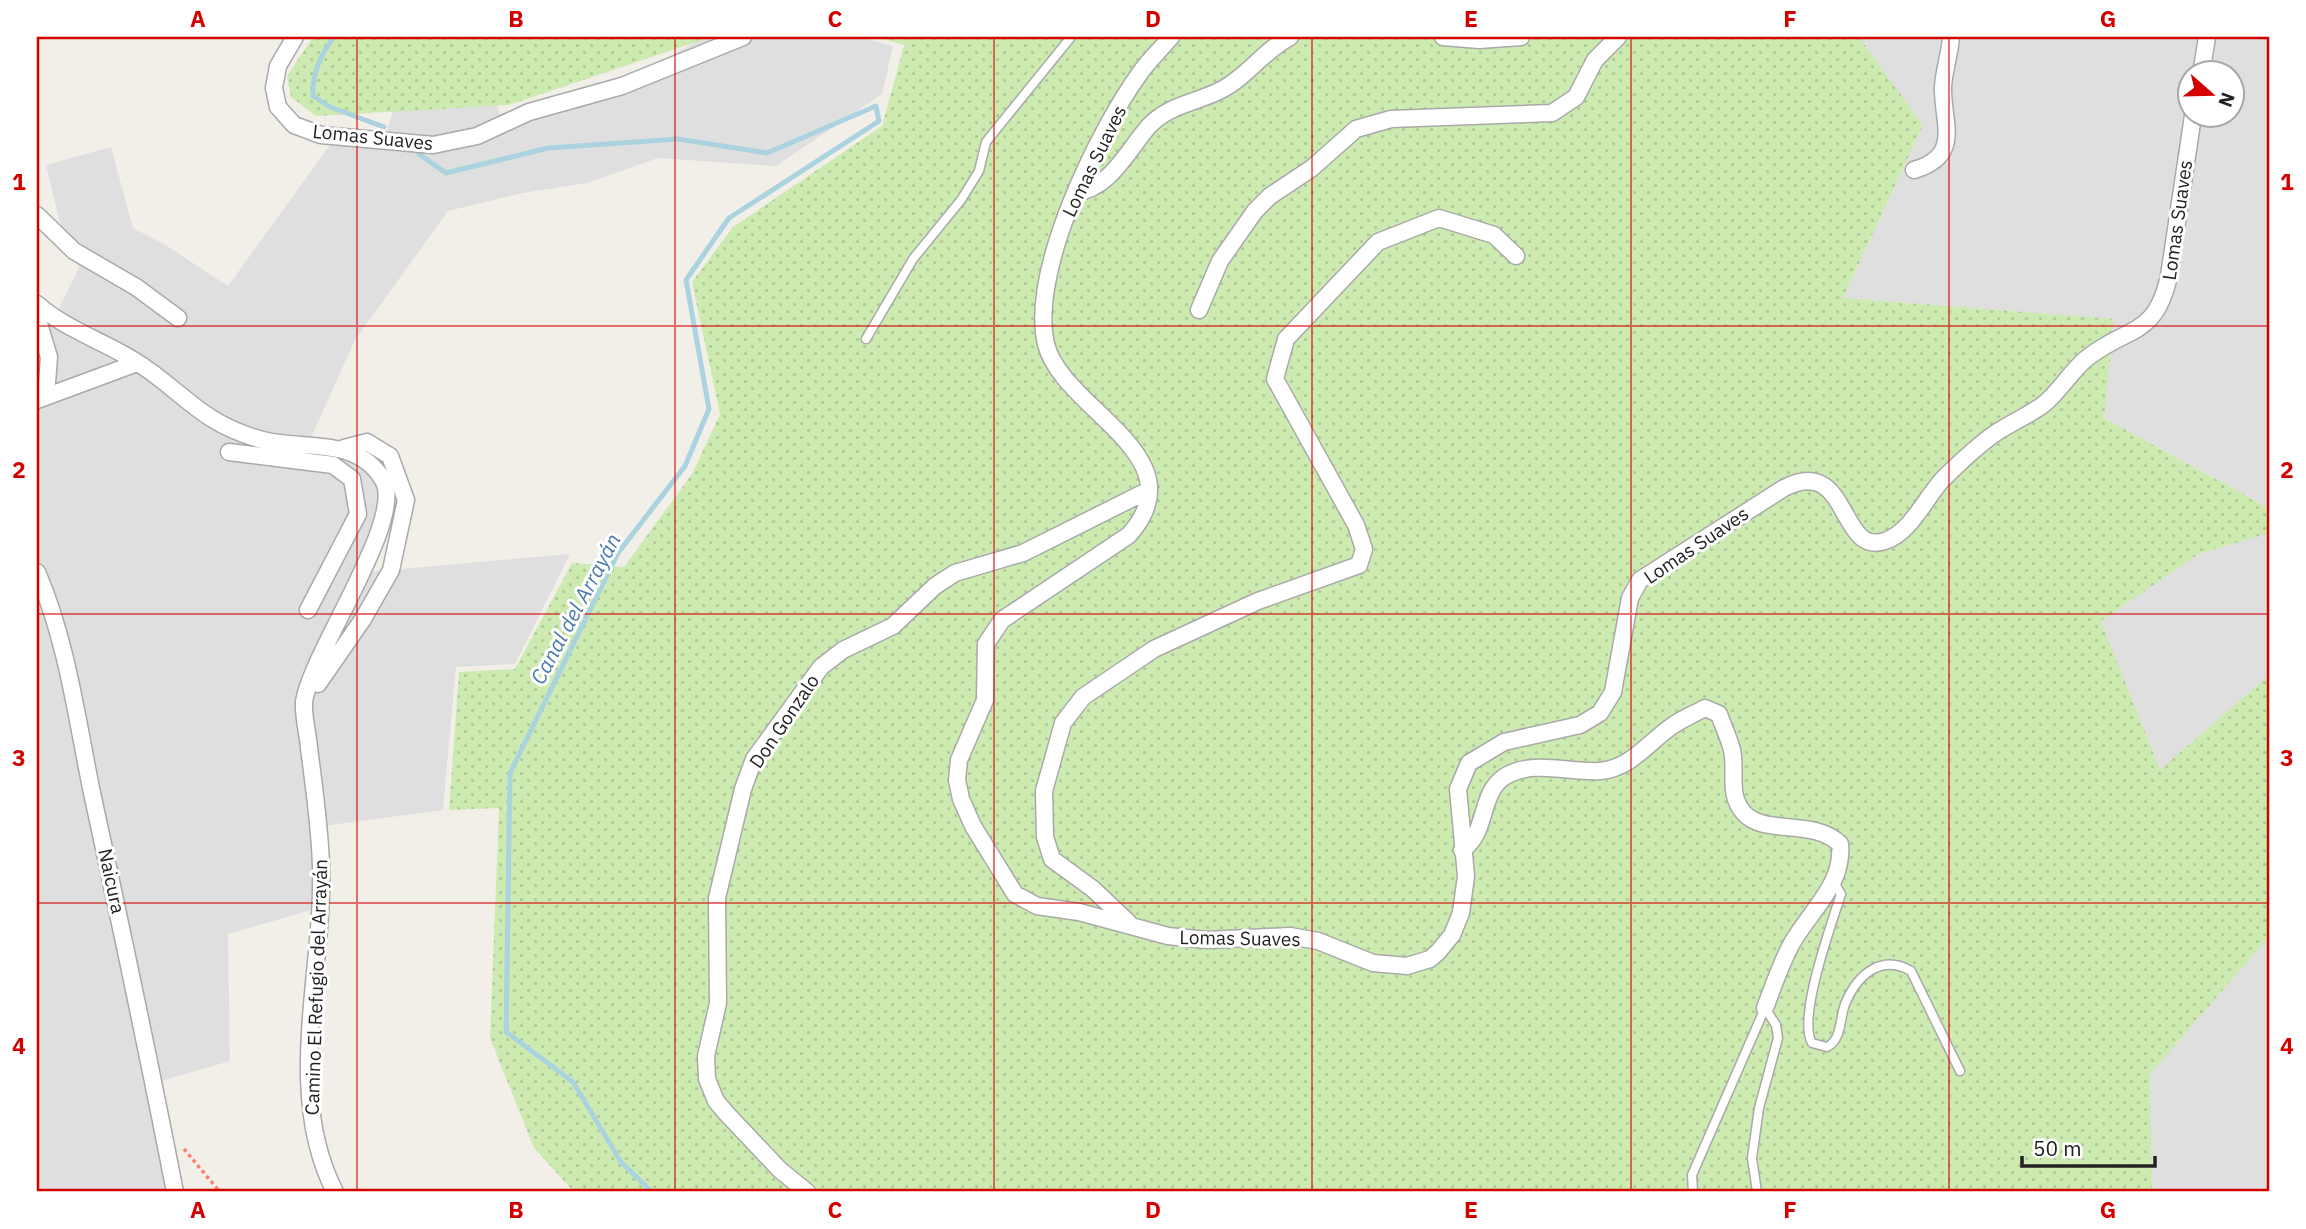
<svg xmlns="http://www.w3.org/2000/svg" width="2306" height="1229" viewBox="0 0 2306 1229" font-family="'IBM Plex Sans',sans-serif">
	<defs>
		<pattern id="grass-dots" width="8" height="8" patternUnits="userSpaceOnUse" patternTransform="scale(1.75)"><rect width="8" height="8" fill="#cdebb0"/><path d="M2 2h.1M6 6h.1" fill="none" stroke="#b0c997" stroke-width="1.8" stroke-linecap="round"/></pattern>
	</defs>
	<rect width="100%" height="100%" fill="#f2efe9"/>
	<path fill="#e0dfdf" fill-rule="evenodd" d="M 413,37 L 489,47 L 499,114 L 637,74 L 705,37 L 859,37 L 893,46 L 882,94 L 776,166 L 658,158 L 587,183 L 523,193 L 448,211 L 355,340 L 304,453 L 351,463 L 370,473 L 382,491 L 368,572 L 570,554 L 515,664 L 456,667 L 443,810 L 323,826 L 315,909 L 228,934 L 230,1061 L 161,1081 L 180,1192 L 37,1192 L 37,310 L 54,319 L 79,268 L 59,219 L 46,165 L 111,147 L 133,228 L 167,246 L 228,286 L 330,145 L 383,146 Z
		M 1859,37 L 2269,37 L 2269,508 L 2104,418 L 1843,298 L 1923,125 ZM 2190,74 L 2232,74 L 2232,116 L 2190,116 Z
		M 2269,533 L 2269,1192 L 1842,1192 L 2100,620 L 2199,554 Z"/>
	<path fill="url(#grass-dots)" d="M 313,37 L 711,37 L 509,105 L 316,116 L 291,97 L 287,76 Z
		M 877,37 L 1859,37 L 1923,125 L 1843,298 L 2114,319 L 2104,418 L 2269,508 L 2269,533 L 2199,554 L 2101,621 L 2160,770 L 2269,675 L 2269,937 L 2150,1074 L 2152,1192 L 574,1192 L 534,1148 L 490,1038 L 499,808 L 449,810 L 459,672 L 515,669 L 572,563 L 624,567 L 692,474 L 720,414 L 692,282 L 733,227 L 882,126 L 904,45 Z"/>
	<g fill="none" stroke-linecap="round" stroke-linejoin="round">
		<path stroke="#aad3df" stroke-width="5" d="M 334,37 C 320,55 312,74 313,96 L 330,107 L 384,127
			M 419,154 L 446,173 L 548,148 L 678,139 L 767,153 L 876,106 L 879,121 L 729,218 L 686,280 L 709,409 L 685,466 L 618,553 L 510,773 L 506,1032 L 573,1082 L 621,1162 L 652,1192"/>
		<g stroke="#a9a9a9" stroke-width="11">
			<path id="service" d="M 866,339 L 913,259 L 961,200 L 979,171 L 986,142 L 1071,37
				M 1834,882 L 1841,894 C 1832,923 1797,1018 1812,1043 L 1827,1047 C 1843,1039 1839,1016 1846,1002 C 1858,974 1882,954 1911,971 L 1960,1071
				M 1693,1192 L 1692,1175 L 1765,1008 L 1776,1025 L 1778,1038 L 1759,1108 L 1752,1158 L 1757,1192"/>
		</g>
		<g stroke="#a9a9a9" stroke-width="19">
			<path id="minor" d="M 295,37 L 278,66 L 274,88 L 278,107 L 294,125 L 321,135 L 433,145 L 477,136 L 529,112 L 622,86 L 743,37
				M 1171,37 C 1161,49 1149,60 1140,73 C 1098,131 1029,272 1046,344 C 1062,410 1200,455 1129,535 L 1002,620 L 986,644 L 985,700 L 959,760 L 957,780 L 961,799 L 973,826 L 1015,894 L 1037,906 L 1079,912 L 1168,936 L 1207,940 L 1290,936 L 1318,941 L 1373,963 L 1407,966 L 1430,959 L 1438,952 L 1452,935 L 1461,913 L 1466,876 L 1458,789 L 1469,763 L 1504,742 L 1580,725 L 1600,713 L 1613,692 L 1630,598 L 1640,580 L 1784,488 C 1850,454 1838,557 1885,541 C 1910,533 1925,499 1942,480 C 1957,465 1973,450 1990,437 C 2007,424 2027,417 2044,404 C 2060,391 2071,371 2087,358 C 2129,325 2155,338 2169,276 L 2193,116
				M 1443,37 L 1479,40 L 1521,37
				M 2201,74 L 2207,37
				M 1914,170 C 1963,156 1942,122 1943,87 C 1944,70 1950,53 1951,37
				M 1075,193 C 1111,188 1127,151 1149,126 C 1170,104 1196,103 1221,90 C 1247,77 1264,50 1290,37
				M 37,215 L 74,251 L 136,287 L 178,318
				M 37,304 C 65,329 103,341 135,361 C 183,391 199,422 259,439 C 301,452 356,434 383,480 C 406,519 311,653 304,702 C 303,716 308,734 309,748 C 314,787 320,827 321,867 C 324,974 284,1092 335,1192
				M 1199,310 L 1220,261 L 1255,211 L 1270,196 L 1312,168 L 1356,129 L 1391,119 L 1552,113 L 1576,97 L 1595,60 L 1618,37
				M 37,317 L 49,357 L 46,396
				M 37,400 L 137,363
				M 229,452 L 333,465 L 352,479 L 358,514 L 308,610
				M 37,572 C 67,641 77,720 92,793 C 121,926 149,1059 175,1192
				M 318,684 L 363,619 L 391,570 L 406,500 L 390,456 L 367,442 L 344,448
				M 1462,850 C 1488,833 1479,794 1504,777 C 1532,759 1569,773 1600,771 C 1630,769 1649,742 1672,726 C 1682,719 1694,714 1705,708 L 1719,714 C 1723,726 1729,738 1732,750 C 1737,771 1727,795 1744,813 C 1764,836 1814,818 1840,844 C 1844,884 1811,910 1792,943 C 1781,963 1773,987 1765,1008
				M 1129,923 L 1093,889 L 1052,859 L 1045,837 L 1044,791 L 1063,723 L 1083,697 L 1154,649 L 1258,601 L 1359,565 L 1364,549 L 1356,525 L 1275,379 L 1286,339 L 1378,242 L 1439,218 L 1494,235 L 1516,256
				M 807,1192 L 780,1170 L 727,1114 L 716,1101 L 707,1079 L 706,1056 L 718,1003 L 717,898 L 743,789 L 754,759 L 821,667 L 843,650 L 893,626 L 935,586 L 955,573 L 1023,553 L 1149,490"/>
		</g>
		<path stroke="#fa8072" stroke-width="3.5" stroke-dasharray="3.5 3.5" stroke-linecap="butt" d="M 184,1149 L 220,1192"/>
		<use href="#service" stroke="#fff" stroke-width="8"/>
		<use href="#minor" stroke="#fff" stroke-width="16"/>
	</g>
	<path fill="none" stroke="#d40000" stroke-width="2" stroke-opacity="0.55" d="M 357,37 L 357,1192M 675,37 L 675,1192M 994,37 L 994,1192M 1312,37 L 1312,1192M 1631,37 L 1631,1192M 1949,37 L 1949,1192M 37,326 L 2269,326M 37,614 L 2269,614M 37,903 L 2269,903"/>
	<g text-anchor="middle" stroke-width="6" stroke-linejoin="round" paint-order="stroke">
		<g font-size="19" fill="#222" stroke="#fff">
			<text transform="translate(373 137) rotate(6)" y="7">Lomas Suaves</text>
			<text transform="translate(1094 161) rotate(-64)" y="7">Lomas Suaves</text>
			<text transform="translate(2177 220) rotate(-82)" y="7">Lomas Suaves</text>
			<text transform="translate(1696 545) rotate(-34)" y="7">Lomas Suaves</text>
			<text transform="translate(784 721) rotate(-56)" y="7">Don Gonzalo</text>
			<text transform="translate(112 881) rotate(78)" y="7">Naicura</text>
			<text transform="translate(1240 938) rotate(1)" y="7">Lomas Suaves</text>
			<text transform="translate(316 987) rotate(-88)" y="7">Camino El Refugio del Arrayán</text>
		</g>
		<g font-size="21" font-style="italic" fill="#4a7aab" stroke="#fff">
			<text transform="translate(576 609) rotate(-62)" y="7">Canal del Arrayán</text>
		</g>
	</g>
	<rect width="2306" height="1229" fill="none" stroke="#ffffff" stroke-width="77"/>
	<g transform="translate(2211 94) rotate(110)"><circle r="33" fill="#ffffff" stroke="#a7a7a7" stroke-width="2"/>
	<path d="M0-5L12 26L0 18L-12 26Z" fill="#d40000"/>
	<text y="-10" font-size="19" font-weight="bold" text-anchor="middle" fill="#222222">N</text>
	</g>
	<path d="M2022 1156v10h133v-10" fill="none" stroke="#222222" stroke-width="3.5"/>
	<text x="2033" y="1156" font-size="21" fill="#222222" stroke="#ffffff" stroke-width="5" paint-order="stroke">50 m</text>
	<rect x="38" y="38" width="2230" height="1152" fill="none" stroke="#d40000" stroke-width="2.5"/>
	<g font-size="23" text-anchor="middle" font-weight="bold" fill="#d40000">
		<text x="198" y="27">A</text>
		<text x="516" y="27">B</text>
		<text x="835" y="27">C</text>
		<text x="1153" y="27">D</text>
		<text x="1471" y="27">E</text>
		<text x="1790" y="27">F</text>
		<text x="2108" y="27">G</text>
		<text x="19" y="190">1</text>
		<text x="2287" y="190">1</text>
		<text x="19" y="478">2</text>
		<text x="2287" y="478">2</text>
		<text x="19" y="766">3</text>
		<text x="2287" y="766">3</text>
		<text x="19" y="1054">4</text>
		<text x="2287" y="1054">4</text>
		<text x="198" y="1218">A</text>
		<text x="516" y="1218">B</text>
		<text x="835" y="1218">C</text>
		<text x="1153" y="1218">D</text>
		<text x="1471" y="1218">E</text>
		<text x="1790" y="1218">F</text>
		<text x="2108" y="1218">G</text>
	</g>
</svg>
